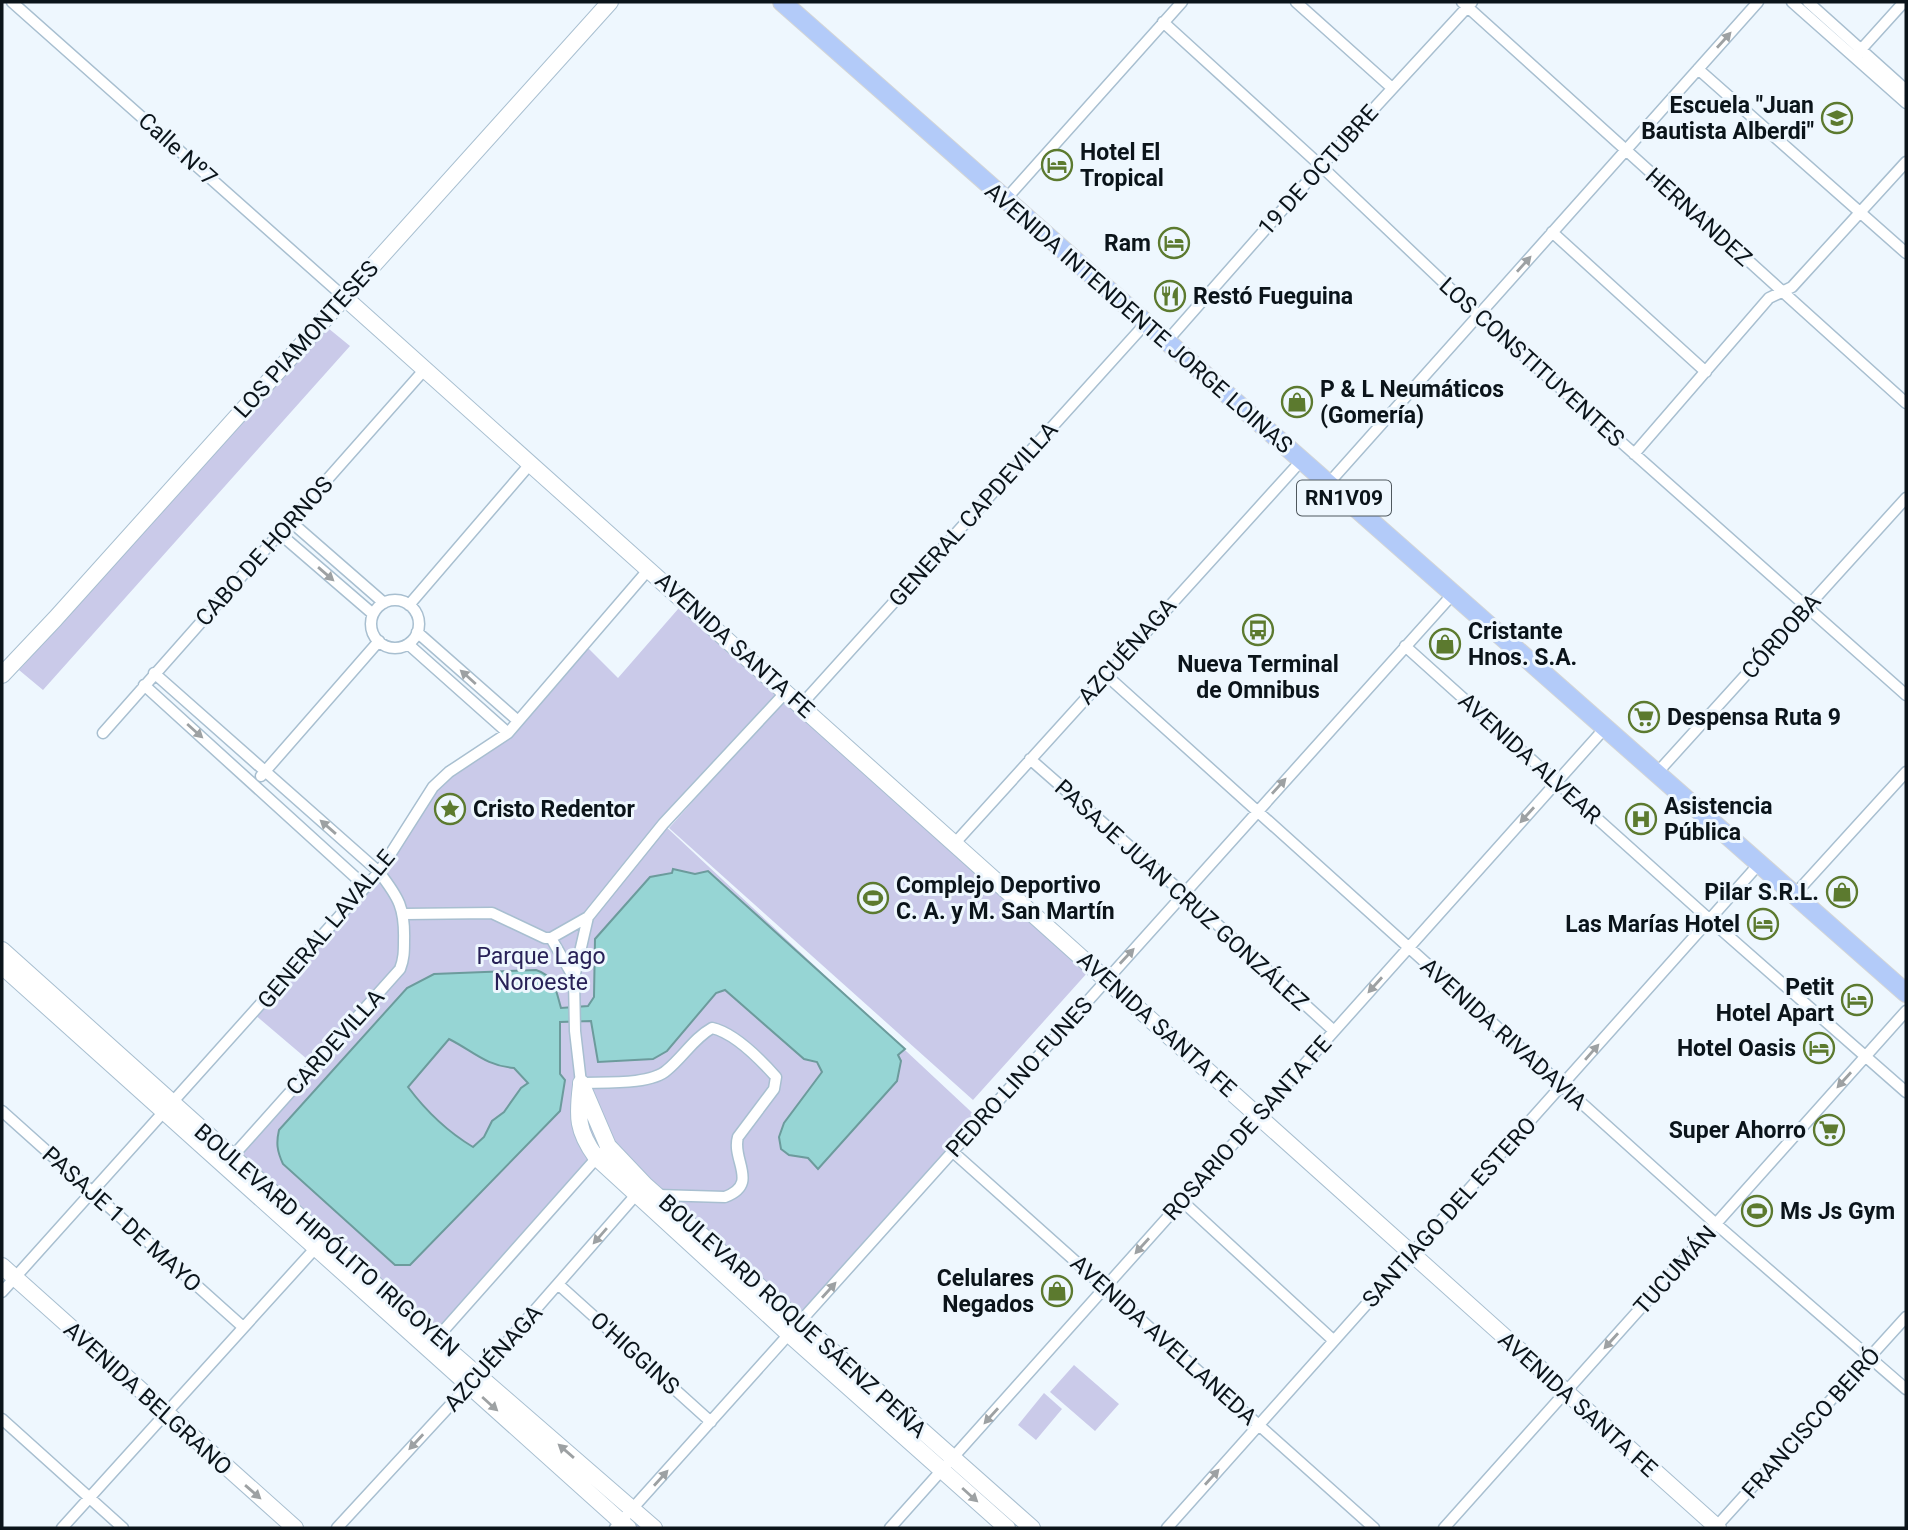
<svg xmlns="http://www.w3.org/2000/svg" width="1908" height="1530" viewBox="0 0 1908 1530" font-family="Roboto,sans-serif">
	<rect width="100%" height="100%" fill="#eef7fe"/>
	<path fill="#cacae9" d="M 328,328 L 350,346 L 43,690 L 19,670 Z
		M 685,601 L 786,692 L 663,824 L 981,1121 L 801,1321 L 608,1146 L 437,1337 L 654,1528 L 628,1528 L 232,1156 L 314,1065 L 254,1014 L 365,886 L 433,787 L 496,741 L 584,644 L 618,678 Z
		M 784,699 L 1088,972 L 973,1100 L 669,828 Z
		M 1074,1365 L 1119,1404 L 1095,1431 L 1050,1392 Z
		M 1044,1393 L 1062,1409 L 1036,1440 L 1018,1425 Z"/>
	<path fill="#96d5d4" stroke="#6c9b9c" stroke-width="2" fill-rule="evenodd" d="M 673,869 L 695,874 L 708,871 L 905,1049 L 898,1055 L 901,1061 L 897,1081 L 818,1169 L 808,1158 L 789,1155 L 781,1149 L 779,1137 L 784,1123 L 822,1072 L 817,1062 L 804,1059 L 725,990 L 716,993 L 667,1051 L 653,1059 L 598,1062 L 591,1021 L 560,1022 L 560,1074 L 565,1080 L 560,1111 L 410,1265 L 395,1265 L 283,1164 C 277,1151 276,1143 279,1130 L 407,988 L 434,974 L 536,970 C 555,976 556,991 561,1008 L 588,1006 L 594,997 L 595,939 L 650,877 L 672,873 ZM 449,1039 C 473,1051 486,1066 514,1068 L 528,1083 L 521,1088 L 504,1112 L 492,1121 L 484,1137 L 473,1147 C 448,1132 426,1111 408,1087 Z"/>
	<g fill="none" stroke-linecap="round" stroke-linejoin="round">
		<g stroke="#a8bfd0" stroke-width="13">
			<path id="street" d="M 12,2 L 344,297
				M 1296,2 L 1392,88
				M 1462,2 L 1906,403
				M 1792,2 L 1906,103
				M 1808,2 L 1906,90
				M 1163,22 L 1321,166 L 1478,315 L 1906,695
				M 1857,54 L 1904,2
				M 1698,69 L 1906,253
				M 1005,200 L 1182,2
				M 1552,232 L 1706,372
				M 1167,341 L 1321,166 L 1472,2
				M 1634,454 L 1769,298 L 1792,287 L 1906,162
				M 1328,484 L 1758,2
				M 290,521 L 384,603
				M 279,533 L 373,614
				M371 624a24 24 0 1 1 48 0a24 24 0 1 1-48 0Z
				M 409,605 L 531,463
				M 417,632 L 518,721
				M 408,644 L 508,733
				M 1405,646 L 1709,919 L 1906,1092
				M 154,673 L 379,872 C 399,898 405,908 404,941 C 404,951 404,959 400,969 L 232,1157
				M 1106,675 L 1716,1224 L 1906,1389
				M 144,685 L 365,886
				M 801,705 L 1146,323
				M 103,733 L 425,369
				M 1030,759 L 1184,894 L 1334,1031
				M 1657,773 L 1906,498
				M 261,776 L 379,641
				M 955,843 L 1301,461
				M 1795,894 L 1906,772
				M 405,914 L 492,913 L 545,938 L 551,938 L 588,917 L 663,824 L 786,692
				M 588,917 L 574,978 L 575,1031 L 581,1083 C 604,1082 651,1085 667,1070 C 683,1057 694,1038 712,1028 C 735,1033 760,1059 776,1077 L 774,1089 L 738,1137 C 731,1160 760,1184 725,1197 L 657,1195
				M 551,938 L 574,978
				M 2,1111 L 243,1327
				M 953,1152 L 1374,1528
				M 1182,1201 L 1333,1340
				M 559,1285 L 711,1422
				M 2,1292 L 379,872 L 433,787 L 449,772 L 508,733 L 649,569
				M 436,1339 L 601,1153
				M 2,1419 L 123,1528
				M 62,1528 L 320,1243
				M 337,1528 L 479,1374 L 641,1189
				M 615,1528 L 1452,595
				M 890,1528 L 1605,728
				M 1167,1528 L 1759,864
				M 1444,1528 L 1906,1011
				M 1715,1528 L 1906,1317"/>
		</g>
		<g stroke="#a8bfd0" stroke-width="18">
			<path id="secondary" d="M 344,297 L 1718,1528
				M 2,675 L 55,619 L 610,2
				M 2,950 L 436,1339 L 654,1528
				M 2,966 L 628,1528
				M 581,1083 L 608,1146 L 645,1185 L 1032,1528
				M 581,1085 C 577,1117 577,1131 596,1157 L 789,1334 L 1007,1528
				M 2,1266 L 295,1528"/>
		</g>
		<g stroke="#d3d5d6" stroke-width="20">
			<path id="primary" d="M 782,2 L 1906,993"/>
		</g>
		<use href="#street" stroke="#fff" stroke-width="10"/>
		<use href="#secondary" stroke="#fff" stroke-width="16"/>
		<use href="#primary" stroke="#b3cbf9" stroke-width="18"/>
	</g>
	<defs><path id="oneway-solid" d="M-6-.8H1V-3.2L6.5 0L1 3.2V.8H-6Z" transform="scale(1.75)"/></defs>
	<g fill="#9da1a3">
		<use href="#oneway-solid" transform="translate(1724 40) rotate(-48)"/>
		<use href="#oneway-solid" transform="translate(1524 264) rotate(-48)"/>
		<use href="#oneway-solid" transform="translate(326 574) rotate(41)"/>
		<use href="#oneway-solid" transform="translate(468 677) rotate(-138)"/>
		<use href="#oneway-solid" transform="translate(195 731) rotate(42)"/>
		<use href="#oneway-solid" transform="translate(1279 786) rotate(-48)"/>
		<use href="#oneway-solid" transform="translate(1527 815) rotate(132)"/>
		<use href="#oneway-solid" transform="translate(328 827) rotate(-139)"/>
		<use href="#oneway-solid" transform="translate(1127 956) rotate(-47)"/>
		<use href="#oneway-solid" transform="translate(1375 985) rotate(132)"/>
		<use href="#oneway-solid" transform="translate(1592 1052) rotate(-49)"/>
		<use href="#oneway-solid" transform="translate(1844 1080) rotate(132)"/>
		<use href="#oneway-solid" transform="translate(600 1236) rotate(131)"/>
		<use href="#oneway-solid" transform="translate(1142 1246) rotate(132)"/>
		<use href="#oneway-solid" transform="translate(829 1290) rotate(-48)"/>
		<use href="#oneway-solid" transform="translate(1611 1341) rotate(132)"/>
		<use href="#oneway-solid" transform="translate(490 1404) rotate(42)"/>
		<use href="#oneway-solid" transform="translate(991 1416) rotate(132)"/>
		<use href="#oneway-solid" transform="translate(416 1442) rotate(133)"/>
		<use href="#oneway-solid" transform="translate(566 1451) rotate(-139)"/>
		<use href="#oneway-solid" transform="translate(1212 1477) rotate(-48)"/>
		<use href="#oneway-solid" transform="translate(661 1478) rotate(-48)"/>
		<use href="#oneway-solid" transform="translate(253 1492) rotate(41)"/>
		<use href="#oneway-solid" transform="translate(970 1495) rotate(42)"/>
	</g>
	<defs>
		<g id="school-ring" transform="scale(1.575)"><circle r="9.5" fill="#eef7fe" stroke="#5c7a2f" stroke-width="1.5"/><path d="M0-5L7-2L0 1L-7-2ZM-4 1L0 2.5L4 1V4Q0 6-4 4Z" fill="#5c7a2f"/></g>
		<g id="hotel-ring" transform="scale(1.575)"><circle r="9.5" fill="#eef7fe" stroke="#5c7a2f" stroke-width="1.5"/><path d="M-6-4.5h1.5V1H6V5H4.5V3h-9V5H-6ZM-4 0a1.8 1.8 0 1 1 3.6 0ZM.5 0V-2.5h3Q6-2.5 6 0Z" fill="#5c7a2f"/></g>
		<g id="restaurant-ring" transform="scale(1.575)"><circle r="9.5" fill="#eef7fe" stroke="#5c7a2f" stroke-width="1.5"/><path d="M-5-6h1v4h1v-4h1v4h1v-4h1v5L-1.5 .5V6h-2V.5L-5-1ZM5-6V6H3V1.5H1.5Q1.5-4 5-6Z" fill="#5c7a2f"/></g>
		<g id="shop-ring" transform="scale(1.575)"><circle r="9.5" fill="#eef7fe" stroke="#5c7a2f" stroke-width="1.5"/><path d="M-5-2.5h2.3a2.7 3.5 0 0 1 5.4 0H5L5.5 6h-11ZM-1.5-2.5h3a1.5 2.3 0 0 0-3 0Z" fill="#5c7a2f"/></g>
		<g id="bus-ring" transform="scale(1.575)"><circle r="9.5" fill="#eef7fe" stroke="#5c7a2f" stroke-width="1.5"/><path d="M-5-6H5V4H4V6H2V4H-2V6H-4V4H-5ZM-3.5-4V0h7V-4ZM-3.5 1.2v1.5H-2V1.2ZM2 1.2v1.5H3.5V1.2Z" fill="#5c7a2f"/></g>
		<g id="supermarket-ring" transform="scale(1.575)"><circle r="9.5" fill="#eef7fe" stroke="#5c7a2f" stroke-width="1.5"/><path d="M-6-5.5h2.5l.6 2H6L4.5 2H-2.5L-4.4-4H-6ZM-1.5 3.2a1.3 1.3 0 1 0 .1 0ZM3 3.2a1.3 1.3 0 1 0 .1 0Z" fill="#5c7a2f"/></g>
		<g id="sight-ring" transform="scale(1.575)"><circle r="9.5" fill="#eef7fe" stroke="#5c7a2f" stroke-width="1.5"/><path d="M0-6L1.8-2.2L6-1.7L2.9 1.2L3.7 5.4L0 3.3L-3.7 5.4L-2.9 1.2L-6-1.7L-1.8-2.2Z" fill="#5c7a2f"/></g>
		<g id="hospital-ring" transform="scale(1.575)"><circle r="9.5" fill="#eef7fe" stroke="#5c7a2f" stroke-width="1.5"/><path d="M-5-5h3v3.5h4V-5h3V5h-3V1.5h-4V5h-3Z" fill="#5c7a2f"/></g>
		<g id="stadium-ring" transform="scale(1.575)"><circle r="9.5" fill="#eef7fe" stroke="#5c7a2f" stroke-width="1.5"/><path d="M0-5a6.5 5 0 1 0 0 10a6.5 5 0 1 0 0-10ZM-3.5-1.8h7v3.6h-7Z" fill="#5c7a2f"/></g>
	</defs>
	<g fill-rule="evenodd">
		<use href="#school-ring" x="1837" y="118"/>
		<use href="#hotel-ring" x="1057" y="165"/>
		<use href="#hotel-ring" x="1174" y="243"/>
		<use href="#restaurant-ring" x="1170" y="296"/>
		<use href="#shop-ring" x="1297" y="402"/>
		<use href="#bus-ring" x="1258" y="630"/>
		<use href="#shop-ring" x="1445" y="644"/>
		<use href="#supermarket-ring" x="1644" y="717"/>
		<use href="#sight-ring" x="450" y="809"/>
		<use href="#hospital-ring" x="1641" y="819"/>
		<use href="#shop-ring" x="1842" y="892"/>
		<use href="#stadium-ring" x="873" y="898"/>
		<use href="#hotel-ring" x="1763" y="924"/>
		<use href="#hotel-ring" x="1857" y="1000"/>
		<use href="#hotel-ring" x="1819" y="1048"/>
		<use href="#supermarket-ring" x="1829" y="1130"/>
		<use href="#stadium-ring" x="1757" y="1211"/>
		<use href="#shop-ring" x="1057" y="1291"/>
	</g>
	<g text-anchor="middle" stroke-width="6" stroke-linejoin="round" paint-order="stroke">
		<rect fill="#eef7fe" stroke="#4f585e" stroke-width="2" x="1297" y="480.5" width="94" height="35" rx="5"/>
		<g font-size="21" font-weight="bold" fill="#0b141a">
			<text x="1344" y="505">RN1V09</text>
		</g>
		<g font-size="23" font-weight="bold" fill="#0b141a" stroke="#eef7fe" text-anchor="start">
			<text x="1814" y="113" text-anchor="end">Escuela "Juan<tspan x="1814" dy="26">Bautista Alberdi"</tspan></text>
			<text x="1080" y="160">Hotel El<tspan x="1080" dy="26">Tropical</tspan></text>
			<text x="1151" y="251" text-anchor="end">Ram</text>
			<text x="1193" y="304">Restó Fueguina</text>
			<text x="1320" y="397">P &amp; L Neumáticos<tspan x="1320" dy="26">(Gomería)</tspan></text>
			<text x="1468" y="639">Cristante<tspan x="1468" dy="26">Hnos. S.A.</tspan></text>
			<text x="1258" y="672" text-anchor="middle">Nueva Terminal<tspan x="1258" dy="26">de Omnibus</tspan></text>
			<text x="1667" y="725">Despensa Ruta 9</text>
			<text x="1664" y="814">Asistencia<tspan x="1664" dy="26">Pública</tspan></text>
			<text x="473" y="817">Cristo Redentor</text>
			<text x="896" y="893">Complejo Deportivo<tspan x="896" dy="26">C. A. y M. San Martín</tspan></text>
			<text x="1819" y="900" text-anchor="end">Pilar S.R.L.</text>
			<text x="1740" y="932" text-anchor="end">Las Marías Hotel</text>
			<text x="1834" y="995" text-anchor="end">Petit<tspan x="1834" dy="26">Hotel Apart</tspan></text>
			<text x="1796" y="1056" text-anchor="end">Hotel Oasis</text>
			<text x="1806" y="1138" text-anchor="end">Super Ahorro</text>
			<text x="1780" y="1219">Ms Js Gym</text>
			<text x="1034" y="1286" text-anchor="end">Celulares<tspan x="1034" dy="26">Negados</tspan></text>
		</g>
		<g font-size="23" fill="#0b141a" stroke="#eef7fe">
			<text transform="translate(178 149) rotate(42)" y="8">Calle Nº7</text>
			<text transform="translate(1318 170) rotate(-48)" y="8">19 DE OCTUBRE</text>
			<text transform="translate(1699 217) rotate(42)" y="8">HERNANDEZ</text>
			<text transform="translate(1139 318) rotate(41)" y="8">AVENIDA INTENDENTE JORGE LOINAS</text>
			<text transform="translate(306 339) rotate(-48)" y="8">LOS PIAMONTESES</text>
			<text transform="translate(1532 362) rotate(42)" y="8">LOS CONSTITUYENTES</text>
			<text transform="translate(973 514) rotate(-48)" y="8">GENERAL CAPDEVILLA</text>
			<text transform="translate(264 551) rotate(-48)" y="8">CABO DE HORNOS</text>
			<text transform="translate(1781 636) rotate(-48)" y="8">CÓRDOBA</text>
			<text transform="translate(735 645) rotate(42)" y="8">AVENIDA SANTA FE</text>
			<text transform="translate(1127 651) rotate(-48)" y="8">AZCUÉNAGA</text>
			<text transform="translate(1530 758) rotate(42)" y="8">AVENIDA ALVEAR</text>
			<text transform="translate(1182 895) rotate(42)" y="8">PASAJE JUAN CRUZ GONZÁLEZ</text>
			<text transform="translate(326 929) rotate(-50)" y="8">GENERAL LAVALLE</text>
			<text transform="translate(1157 1024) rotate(42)" y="8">AVENIDA SANTA FE</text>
			<text transform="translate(1504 1034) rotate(42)" y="8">AVENIDA RIVADAVIA</text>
			<text transform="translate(335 1042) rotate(-48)" y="8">CARDEVILLA</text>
			<text transform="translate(1019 1077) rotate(-48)" y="8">PEDRO LINO FUNES</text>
			<text transform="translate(1247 1128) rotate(-48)" y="8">ROSARIO DE SANTA FE</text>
			<text transform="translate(1449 1212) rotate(-48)" y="8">SANTIAGO DEL ESTERO</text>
			<text transform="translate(122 1219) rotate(42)" y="8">PASAJE 1 DE MAYO</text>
			<text transform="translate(327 1240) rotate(41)" y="8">BOULEVARD HIPÓLITO IRIGOYEN</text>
			<text transform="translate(1675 1270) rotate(-48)" y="8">TUCUMÁN</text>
			<text transform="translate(793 1316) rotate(42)" y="8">BOULEVARD ROQUE SÁENZ PEÑA</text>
			<text transform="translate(1164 1340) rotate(42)" y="8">AVENIDA AVELLANEDA</text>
			<text transform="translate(635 1353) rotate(42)" y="8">O'HIGGINS</text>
			<text transform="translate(493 1358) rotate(-48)" y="8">AZCUÉNAGA</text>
			<text transform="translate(148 1398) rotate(42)" y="8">AVENIDA BELGRANO</text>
			<text transform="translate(1578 1404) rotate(42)" y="8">AVENIDA SANTA FE</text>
			<text transform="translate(1811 1423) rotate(-48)" y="8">FRANCISCO BEIRÓ</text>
		</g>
		<g font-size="23" fill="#282157" stroke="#eef7fe">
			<text x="541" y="964">Parque Lago<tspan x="541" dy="26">Noroeste</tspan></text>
		</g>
	</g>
	<rect width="1908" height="1530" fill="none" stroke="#0b141a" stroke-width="7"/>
</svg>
